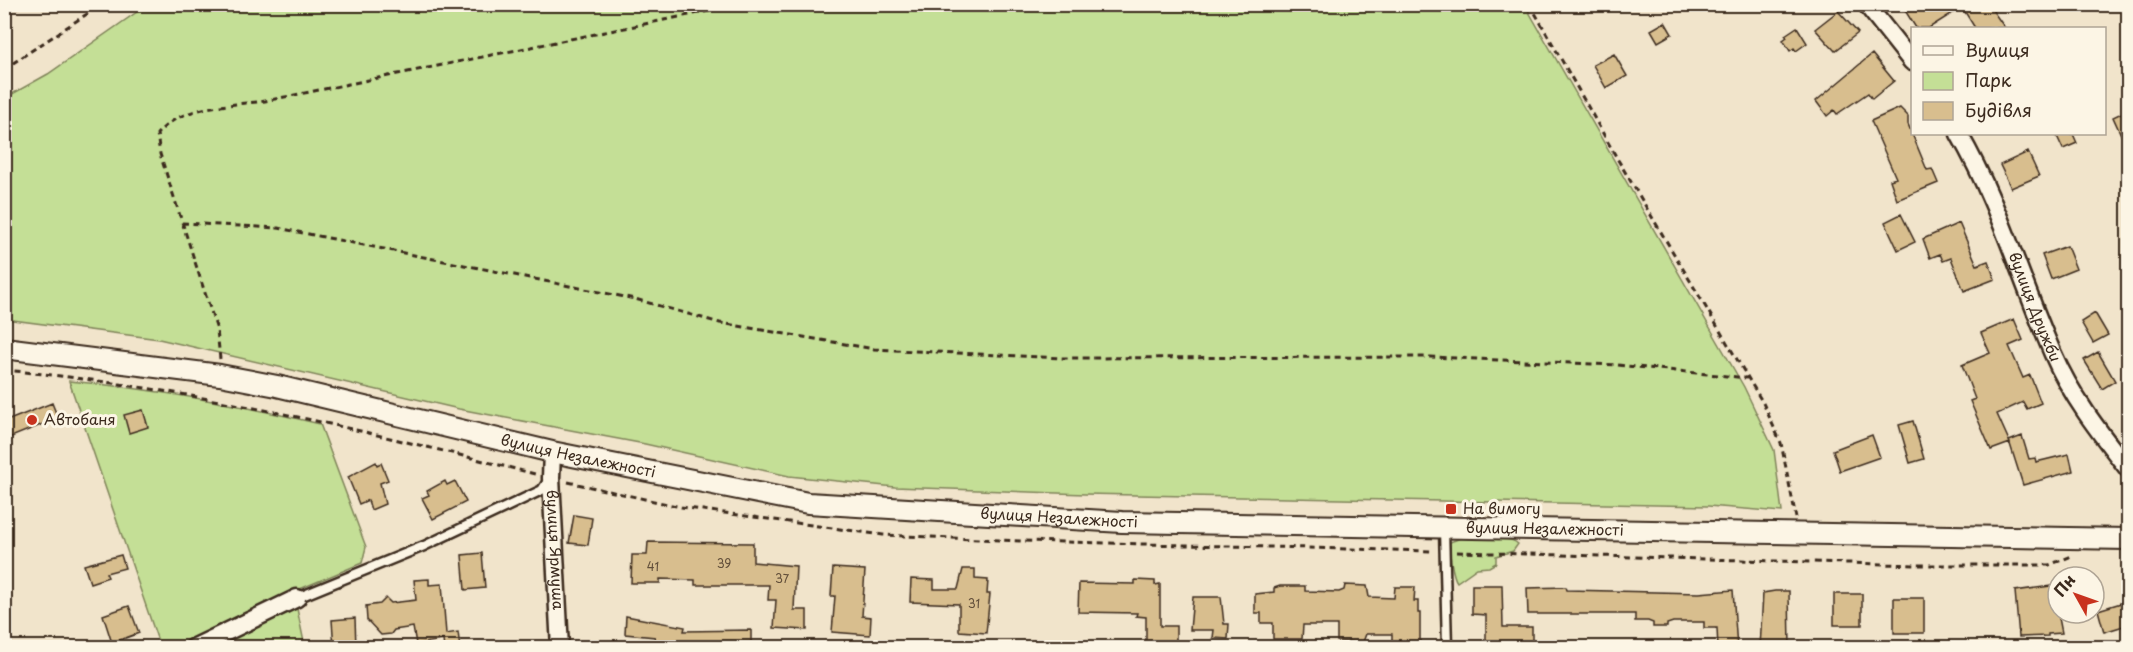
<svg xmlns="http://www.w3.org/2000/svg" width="2133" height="652" viewBox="0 0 2133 652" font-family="'Playpen Sans',sans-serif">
	<rect width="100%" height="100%" fill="#f1e4cb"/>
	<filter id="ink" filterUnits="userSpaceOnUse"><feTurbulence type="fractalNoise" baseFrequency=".0167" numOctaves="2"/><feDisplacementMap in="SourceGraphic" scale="12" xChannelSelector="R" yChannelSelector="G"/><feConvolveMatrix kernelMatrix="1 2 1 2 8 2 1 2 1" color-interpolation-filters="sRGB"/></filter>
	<g filter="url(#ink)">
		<path fill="#c4df96" stroke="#80845a" stroke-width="1.5" d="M 147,5 L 1525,5 L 1744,387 L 1774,450 L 1782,512 L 1708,506 L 1085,494 L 895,487 L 789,476 L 645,444 L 459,409 L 159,339 L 5,319 L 5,98 L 48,74 Z
			M 69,381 C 155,389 237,404 320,424 L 366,547 L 362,563 L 276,599 L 179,647 L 160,647 Z
			M 1461,538 C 1475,540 1510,535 1518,544 L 1513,551 L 1496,556 L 1496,563 L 1489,567 L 1477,568 L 1457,582 C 1453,577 1448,549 1450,542 Z
			M 296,604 L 305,647 L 195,648 Z"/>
		<path fill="#d8be8e" stroke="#3b2a1e" stroke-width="1.5" d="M 1901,4 L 1988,4 L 2005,28 L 1975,28 L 1962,7 L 1929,28 L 1916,28 Z
			M 1838,11 L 1858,33 L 1835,51 L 1815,29 Z
			M 1665,22 L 1672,34 L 1658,42 L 1651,30 Z
			M 1797,27 L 1807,43 L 1796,51 L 1794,48 L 1790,51 L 1783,40 L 1787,37 L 1785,35 Z
			M 1614,54 L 1627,76 L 1606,88 L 1593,65 Z
			M 1872,54 L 1894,81 L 1872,99 L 1868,93 L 1837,114 L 1834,110 L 1827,116 L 1816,101 Z
			M 1900,108 L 1908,116 L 1908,124 L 1927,170 L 1932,169 L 1938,183 L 1897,200 L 1890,180 L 1896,178 L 1871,121 Z
			M 2128,110 L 2128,150 L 2113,117 Z
			M 2056,134 L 2073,134 L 2077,143 L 2063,149 Z
			M 2028,152 L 2039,176 L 2011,188 L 2000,165 Z
			M 1901,214 L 1915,242 L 1898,250 L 1885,222 Z
			M 1959,223 L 1977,265 L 1988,261 L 1995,279 L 1964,291 L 1951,258 L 1943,261 L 1940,254 L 1930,258 L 1923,239 Z
			M 2067,246 L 2076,269 L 2051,279 L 2042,255 Z
			M 2095,313 L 2108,335 L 2093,343 L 2081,322 Z
			M 2014,319 L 2023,340 L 2009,346 L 2023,378 L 2030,375 L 2041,403 L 2027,409 L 2023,402 L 1997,414 L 2010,443 L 1991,450 L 1970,401 L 1975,399 L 1962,365 L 1990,353 L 1981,333 Z
			M 2098,352 L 2115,381 L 2102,389 L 2084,360 Z
			M 52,403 L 58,418 L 4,440 L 4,422 Z
			M 143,410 L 148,427 L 129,433 L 124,415 Z
			M 1913,421 L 1924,459 L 1910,463 L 1899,425 Z
			M 1872,435 L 1880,457 L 1840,471 L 1833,450 Z
			M 2022,436 L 2029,459 L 2035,458 L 2036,462 L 2069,454 L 2073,471 L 2023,485 L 2009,441 Z
			M 376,462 L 377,465 L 381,463 L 388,480 L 380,483 L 385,504 L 371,510 L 368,500 L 359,504 L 348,477 Z
			M 445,481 L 447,485 L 455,481 L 466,502 L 433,519 L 422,498 L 429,495 L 427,491 Z
			M 574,515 L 592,518 L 588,545 L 569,543 Z
			M 648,542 L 753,543 L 753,562 L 796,566 L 794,610 L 807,610 L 807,630 L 774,628 L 776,600 L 768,600 L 769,585 L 695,585 L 695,580 L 660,579 L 660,583 L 631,583 L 632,555 L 647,555 Z
			M 482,553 L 485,588 L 465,590 L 462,555 Z
			M 121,555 L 125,568 L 106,573 L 108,577 L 90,583 L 84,565 Z
			M 833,568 L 865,570 L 862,616 L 871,617 L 870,635 L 832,632 L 835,596 L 831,596 Z
			M 963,569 L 975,569 L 975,579 L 988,580 L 987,594 L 990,594 L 986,633 L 959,631 L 959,604 L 910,602 L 911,579 L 934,580 L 934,589 L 958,589 Z
			M 429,579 L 429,585 L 442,584 L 446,634 L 458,632 L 460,648 L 444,648 L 443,640 L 416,644 L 413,627 L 394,630 L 391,634 L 381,635 L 367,620 L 366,606 L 380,604 L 386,598 L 391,603 L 416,600 L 414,580 Z
			M 1135,580 L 1155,581 L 1155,585 L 1160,584 L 1160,626 L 1176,626 L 1176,644 L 1146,643 L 1146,617 L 1136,616 L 1137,613 L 1078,612 L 1079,583 L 1135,584 Z
			M 1345,585 L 1367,586 L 1369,597 L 1394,598 L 1395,587 L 1415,587 L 1414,601 L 1418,601 L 1418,613 L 1420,613 L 1420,648 L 1392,645 L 1392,634 L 1366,634 L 1363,642 L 1337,641 L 1337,625 L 1303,625 L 1302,639 L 1273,639 L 1273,623 L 1261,623 L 1261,613 L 1255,613 L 1255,594 L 1274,592 L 1274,588 L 1280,586 L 1305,586 L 1305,591 L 1339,592 L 1344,590 Z
			M 1472,585 L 1502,585 L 1503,627 L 1532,627 L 1532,648 L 1486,648 L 1486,615 L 1472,614 Z
			M 2058,585 L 2058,613 L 2062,633 L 2048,634 L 2048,636 L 2019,637 L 2015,591 Z
			M 1566,587 L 1567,590 L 1699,593 L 1733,590 L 1737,648 L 1718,648 L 1717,628 L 1704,628 L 1704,622 L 1673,622 L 1667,624 L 1667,627 L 1653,627 L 1653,623 L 1648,621 L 1635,621 L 1635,614 L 1528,614 L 1527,588 Z
			M 1775,591 L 1789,591 L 1790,648 L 1760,648 L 1763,593 Z
			M 1834,594 L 1862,594 L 1862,625 L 1834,625 Z
			M 1193,597 L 1221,597 L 1224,624 L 1229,624 L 1228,639 L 1213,638 L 1214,630 L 1190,630 Z
			M 1894,598 L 1924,598 L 1924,633 L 1894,633 Z
			M 2121,603 L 2127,625 L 2104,632 L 2098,610 Z
			M 129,606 L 139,633 L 112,643 L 103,615 Z
			M 626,616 L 685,627 L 684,631 L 751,630 L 751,647 L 699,647 L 654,640 L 655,637 L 625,634 Z
			M 355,618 L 356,648 L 334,648 L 332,620 Z"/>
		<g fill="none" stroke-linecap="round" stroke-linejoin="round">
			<g stroke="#3b2a1e" stroke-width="13">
				<path id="service" d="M 1444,528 L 1447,648
					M 297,598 L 424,546 L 542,490 L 548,481"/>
			</g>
			<g stroke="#3b2a1e" stroke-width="21">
				<g id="minor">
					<path d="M 1866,4 L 1912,62"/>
					<path id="s1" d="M 1959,134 C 1999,203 2021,281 2053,354 C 2071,396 2100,433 2128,469"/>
					<path id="s2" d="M 552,452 L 551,478 L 560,648"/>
					<path d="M 193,648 L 297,598"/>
				</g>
			</g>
			<g stroke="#3b2a1e" stroke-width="24">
				<g id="tertiary">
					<path id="s3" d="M 4,348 L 220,375 L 277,386 L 552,452 L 808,503 L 1122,522 L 2128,539"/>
				</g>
			</g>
			<path stroke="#3b2a1e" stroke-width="3" stroke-dasharray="6 4.5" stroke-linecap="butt" d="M 1530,4 L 1618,160 L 1763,403 L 1781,443 L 1796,518
				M 4,69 L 102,4
				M 182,223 L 278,228 L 635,299 L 720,323 L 874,349 L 1063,358 L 1431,357 L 1617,365 L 1747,378
				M 220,359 L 217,330 L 160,154 L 157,134 C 184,104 227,106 265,101 L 743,4
				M 4,370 C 187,387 358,429 535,474
				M 568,482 L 681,507 L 883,535 L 1023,541 L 1432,551
				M 1457,552 L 1918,565 L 2049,565 L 2072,556"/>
			<use href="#service" stroke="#fcf5e5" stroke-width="8"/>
			<use href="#minor" stroke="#fcf5e5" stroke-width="16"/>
			<use href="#tertiary" stroke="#fcf5e5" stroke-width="20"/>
			<path stroke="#3b2a1e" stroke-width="4.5" stroke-dasharray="9 4.5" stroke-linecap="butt" d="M 4,15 L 21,4"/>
		</g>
	</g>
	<g fill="#c8321e" stroke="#fcf5e5" stroke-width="2">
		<circle cx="32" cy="420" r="6"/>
		<rect x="1445" y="503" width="12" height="12" rx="3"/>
	</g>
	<g text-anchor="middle" stroke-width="6" stroke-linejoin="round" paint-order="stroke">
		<g font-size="12" fill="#624f3a">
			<text x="724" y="568">39</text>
			<text x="653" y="571">41</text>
			<text x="782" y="583">37</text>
			<text x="974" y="608">31</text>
		</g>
		<g font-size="15" fill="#3b2a1e" stroke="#fcf5e5">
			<text dy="5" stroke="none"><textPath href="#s1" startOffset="189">вулиця Дружби</textPath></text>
			<text dy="5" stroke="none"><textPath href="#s3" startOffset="585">вулиця Незалежності</textPath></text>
			<text dy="5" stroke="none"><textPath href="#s3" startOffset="1071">вулиця Незалежності</textPath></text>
			<text dy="5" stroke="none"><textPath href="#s3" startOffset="1557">вулиця Незалежності</textPath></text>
			<text dy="5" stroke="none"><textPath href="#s2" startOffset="98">вулиця Ярмуша</textPath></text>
		</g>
		<g font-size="15" fill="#3b2a1e" stroke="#fcf5e5" text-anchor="start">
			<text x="44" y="425">Автобаня</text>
			<text x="1463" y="514">На вимогу</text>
		</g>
	</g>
	<rect width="2133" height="652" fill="none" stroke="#fcf5e5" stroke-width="24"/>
	<rect x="12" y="12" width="2109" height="628" fill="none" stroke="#3b2a1e" stroke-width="2" filter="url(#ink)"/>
	<rect x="1911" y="27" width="195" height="108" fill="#fcf5e5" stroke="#afa495" stroke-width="1.5"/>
	<rect x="1923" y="46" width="30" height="9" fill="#fcf5e5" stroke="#afa495" stroke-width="1.5"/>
	<text x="1965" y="57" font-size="18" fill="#3b2a1e">Вулиця</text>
	<rect x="1923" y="72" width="30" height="18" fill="#c4df96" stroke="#afa495" stroke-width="1.5"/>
	<text x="1965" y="87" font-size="18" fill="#3b2a1e">Парк</text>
	<rect x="1923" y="102" width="30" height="18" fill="#d8be8e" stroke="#afa495" stroke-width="1.5"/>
	<text x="1965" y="117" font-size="18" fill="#3b2a1e">Будівля</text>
	<g transform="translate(2076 595) rotate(310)"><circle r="28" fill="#fcf5e5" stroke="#afa495" stroke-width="1.5"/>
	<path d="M0-4.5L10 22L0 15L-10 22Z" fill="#c8321e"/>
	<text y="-9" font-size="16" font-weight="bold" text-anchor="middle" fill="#3b2a1e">Пн</text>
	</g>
</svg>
